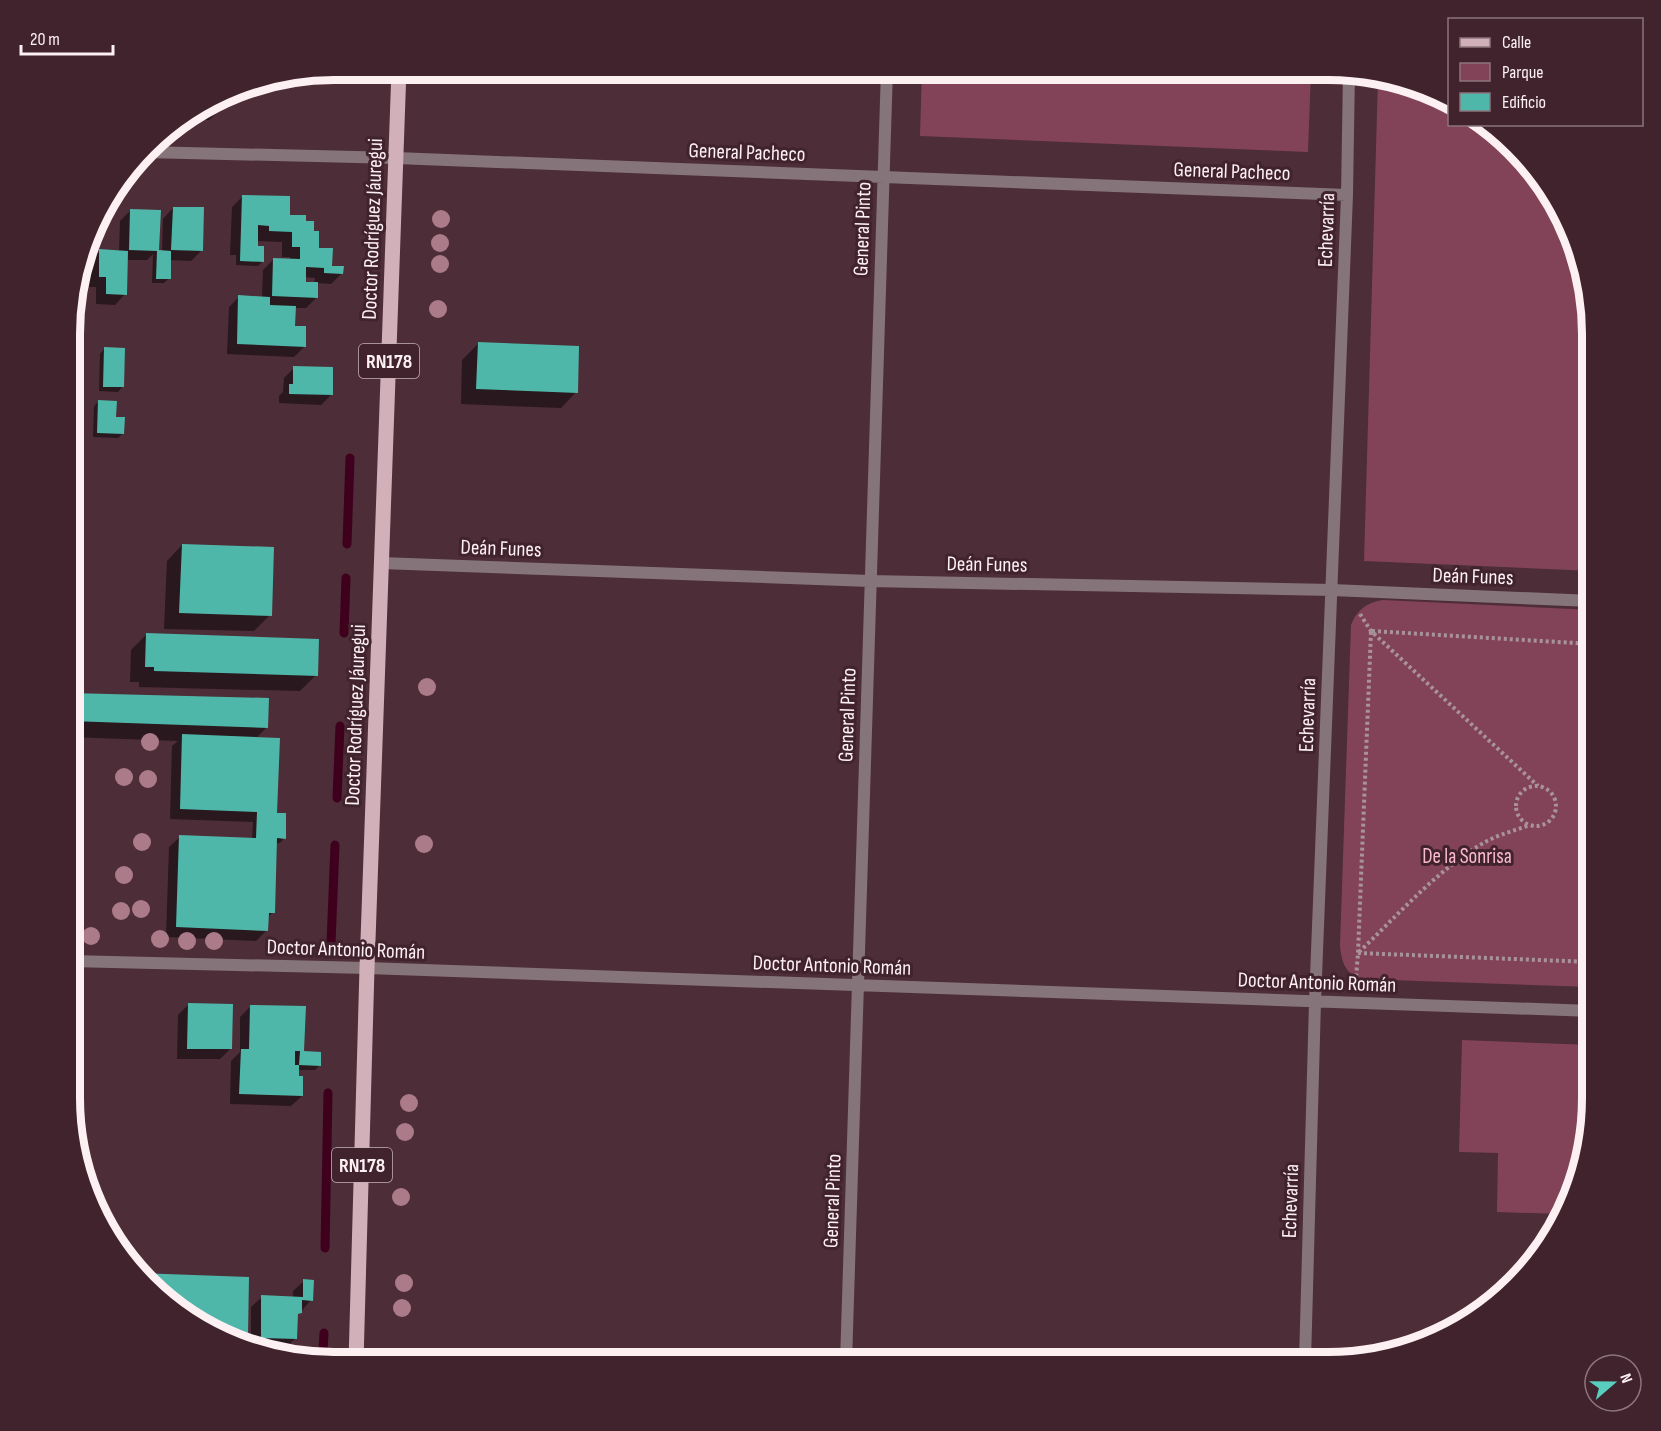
<svg xmlns="http://www.w3.org/2000/svg" width="1661" height="1431" viewBox="0 0 1661 1431" font-family="'Sofia Sans Condensed',sans-serif">
	<rect width="100%" height="100%" fill="#4d2d37"/>
	<path fill="#824359" d="M 458,69 L 508,69 L 502,80 L 473,83 Z
		M 569,69 L 635,69 L 622,82 C 605,82 576,89 569,69 Z
		M 922,69 L 1311,70 L 1308,152 L 920,136 Z
		M 1378,79 L 1444,96 L 1449,100 L 1450,124 L 1483,125 L 1515,147 L 1572,232 L 1591,316 L 1592,571 L 1364,561 Z
		M 1383,600 L 1592,610 L 1592,987 L 1362,979 C 1345,975 1341,960 1340,945 L 1351,625 C 1356,611 1367,602 1383,600 Z
		M 1462,1040 L 1592,1045 L 1592,1097 L 1572,1199 L 1561,1214 L 1497,1212 L 1498,1153 L 1459,1152 Z"/>
	<path fill="#0007" fill-rule="evenodd" d="M 334,69 L 350,69 L 342,77 L 295,76 Z
		M 220,99 L 220,110 L 209,120 L 185,120 Z
		M 243,196 L 304,222 L 313,232 L 317,249 L 331,267 L 342,273 L 331,284 L 316,283 L 316,298 L 306,308 L 294,308 L 293,328 L 304,347 L 294,357 L 227,354 L 229,307 L 239,297 L 262,298 L 263,270 L 273,260 L 290,260 L 290,257 L 282,257 L 282,242 L 256,241 L 263,261 L 258,266 L 236,265 L 236,255 L 230,255 L 232,207 ZM 304,277 L 315,278 L 314,284 L 304,283 Z
		M 173,208 L 201,251 L 191,261 L 169,260 L 169,278 L 164,283 L 152,283 L 153,254 L 147,260 L 127,260 L 125,294 L 115,305 L 96,304 L 96,287 L 89,287 L 90,261 L 100,251 L 119,252 L 120,221 L 130,211 L 159,212 L 158,252 L 162,252 L 163,219 Z
		M 478,344 L 576,392 L 561,408 L 461,404 L 462,360 Z
		M 104,349 L 122,387 L 118,392 L 99,391 L 100,354 Z
		M 294,368 L 331,395 L 321,405 L 279,403 L 279,396 L 283,392 L 284,378 Z
		M 99,401 L 115,419 L 123,433 L 118,438 L 93,437 L 94,406 Z
		M 182,545 L 270,615 L 254,631 L 164,629 L 167,561 Z
		M 147,634 L 316,675 L 300,691 L 139,687 L 139,682 L 130,682 L 131,650 Z
		M 70,694 L 267,727 L 256,738 L 284,838 L 280,843 L 275,843 L 273,912 L 267,918 L 266,931 L 256,941 L 166,937 L 169,847 L 180,837 L 252,839 L 253,822 L 170,819 L 172,746 L 178,741 L 70,737 Z
		M 189,1004 L 231,1048 L 220,1059 L 177,1059 L 178,1015 Z
		M 251,1006 L 304,1008 L 301,1052 L 320,1065 L 315,1070 L 298,1070 L 302,1096 L 291,1106 L 230,1104 L 231,1061 L 240,1052 L 240,1017 Z
		M 304,1281 L 311,1300 L 296,1317 L 296,1338 L 285,1348 L 251,1345 L 251,1307 L 262,1297 L 293,1298 L 293,1291 Z
		M 146,1284 L 246,1337 L 240,1343 L 232,1342 Z"/>
	<g fill="none" stroke-linecap="round" stroke-linejoin="round">
		<path stroke="#3f001e" stroke-width="9" d="M 347,544 L 350,458
			M 344,633 L 346,578
			M 337,798 L 340,726
			M 331,943 L 335,845
			M 325,1248 L 328,1093
			M 323,1351 L 324,1333"/>
	</g>
	<path fill="#4fb7a9" fill-rule="evenodd" d="M 222,99 L 221,111 L 202,110 L 221,99 Z
		M 242,195 L 290,196 L 290,215 L 306,215 L 306,221 L 314,221 L 314,231 L 319,231 L 319,248 L 333,248 L 332,266 L 344,266 L 343,274 L 324,273 L 324,268 L 306,267 L 306,282 L 318,282 L 318,298 L 272,296 L 273,258 L 300,259 L 300,247 L 292,247 L 292,232 L 269,231 L 269,226 L 258,225 L 258,246 L 264,246 L 264,262 L 240,261 Z
		M 173,207 L 204,207 L 203,251 L 171,250 Z
		M 130,209 L 161,210 L 159,250 L 171,251 L 171,279 L 156,279 L 157,251 L 129,250 Z
		M 99,249 L 128,251 L 127,295 L 106,294 L 106,277 L 99,277 Z
		M 238,295 L 270,297 L 270,305 L 296,306 L 295,326 L 306,326 L 306,347 L 237,344 Z
		M 478,342 L 579,346 L 578,393 L 476,389 Z
		M 104,347 L 125,348 L 124,387 L 103,387 Z
		M 293,366 L 333,367 L 333,395 L 289,394 L 289,384 L 293,384 Z
		M 98,400 L 117,401 L 116,417 L 125,417 L 124,434 L 97,433 Z
		M 71,441 L 76,441 L 74,477 L 71,477 Z
		M 182,544 L 274,547 L 272,616 L 179,613 Z
		M 146,633 L 319,639 L 318,676 L 154,671 L 154,667 L 145,667 Z
		M 70,693 L 269,698 L 268,728 L 70,721 Z
		M 182,734 L 280,738 L 277,813 L 286,813 L 286,839 L 277,838 L 275,913 L 269,913 L 268,931 L 176,927 L 179,835 L 256,838 L 257,812 L 180,809 Z
		M 188,1003 L 233,1004 L 232,1049 L 187,1049 Z
		M 250,1005 L 306,1006 L 304,1051 L 321,1052 L 321,1066 L 299,1065 L 299,1076 L 303,1076 L 303,1096 L 239,1094 L 241,1049 L 249,1049 ZM 295,1051 L 300,1051 L 299,1065 L 295,1065 Z
		M 138,1273 L 249,1277 L 248,1337 L 224,1336 L 146,1284 Z
		M 303,1279 L 314,1280 L 313,1301 L 302,1300 L 302,1313 L 298,1314 L 297,1339 L 261,1338 L 261,1295 L 303,1297 Z"/>
	<g fill="none" stroke-linecap="round" stroke-linejoin="round">
		<path stroke="#a9939a" stroke-width="4" stroke-dasharray="3 3" stroke-linecap="butt" d="M 1360,614 L 1371,631 L 1538,786
			M 1372,631 L 1592,644
			M1516 806a20 20 0 1 1 40 0a20 20 0 1 1-40 0Z
			M 1359,952 C 1397,916 1441,866 1487,841 C 1501,834 1516,830 1530,825
			M 1358,953 L 1592,962
			M 1352,980 L 1356,978 L 1358,953 L 1371,631"/>
		<path stroke="#857479" stroke-width="12" d="M 145,152 L 396,158 L 1347,195
			M 381,563 L 870,581 L 1332,590 L 1592,601
			M 70,961 L 367,968 L 1592,1011
			M 1305,1361 L 1315,1002 L 1347,195 L 1349,71
			M 846,1362 L 887,69"/>
		<path stroke="#d2b0ba" stroke-width="15" d="M 356,1362 L 367,968 L 399,69"/>
	</g>
	<g fill="#ac7b8a">
		<circle cx="441" cy="219" r="9"/>
		<circle cx="440" cy="243" r="9"/>
		<circle cx="440" cy="264" r="9"/>
		<circle cx="438" cy="309" r="9"/>
		<circle cx="427" cy="687" r="9"/>
		<circle cx="150" cy="742" r="9"/>
		<circle cx="124" cy="777" r="9"/>
		<circle cx="148" cy="779" r="9"/>
		<circle cx="142" cy="842" r="9"/>
		<circle cx="424" cy="844" r="9"/>
		<circle cx="124" cy="875" r="9"/>
		<circle cx="141" cy="909" r="9"/>
		<circle cx="121" cy="911" r="9"/>
		<circle cx="91" cy="936" r="9"/>
		<circle cx="160" cy="939" r="9"/>
		<circle cx="187" cy="941" r="9"/>
		<circle cx="214" cy="941" r="9"/>
		<circle cx="409" cy="1103" r="9"/>
		<circle cx="405" cy="1132" r="9"/>
		<circle cx="401" cy="1197" r="9"/>
		<circle cx="404" cy="1283" r="9"/>
		<circle cx="402" cy="1308" r="9"/>
	</g>
	<g text-anchor="middle" stroke-width="6" stroke-linejoin="round" paint-order="stroke">
		<g fill="#41232d" stroke="#c5b2b8" stroke-width="1.5">
			<rect x="359" y="344" width="60" height="34" rx="4.5"/>
			<rect x="332" y="1148" width="60" height="34" rx="4.5"/>
		</g>
		<g font-size="20" font-weight="bold" fill="#fdf0f3">
			<text x="389" y="368">RN178</text>
			<text x="362" y="1172">RN178</text>
		</g>
		<g font-size="21" fill="#fdf0f3" stroke="#41232d">
			<text transform="translate(747 152) rotate(2)" y="7">General Pacheco</text>
			<text transform="translate(1232 171) rotate(2)" y="7">General Pacheco</text>
			<text transform="translate(372 229) rotate(-88)" y="7">Doctor Rodríguez Jáuregui</text>
			<text transform="translate(862 229) rotate(-88)" y="7">General Pinto</text>
			<text transform="translate(1326 230) rotate(-88)" y="7">Echevarría</text>
			<text transform="translate(501 548) rotate(2)" y="7">Deán Funes</text>
			<text transform="translate(987 564) rotate(1)" y="7">Deán Funes</text>
			<text transform="translate(1473 576) rotate(2)" y="7">Deán Funes</text>
			<text transform="translate(355 715) rotate(-88)" y="7">Doctor Rodríguez Jáuregui</text>
			<text transform="translate(847 715) rotate(-88)" y="7">General Pinto</text>
			<text transform="translate(1307 715) rotate(-88)" y="7">Echevarría</text>
			<text transform="translate(346 949) rotate(2)" y="7">Doctor Antonio Román</text>
			<text transform="translate(832 965) rotate(2)" y="7">Doctor Antonio Román</text>
			<text transform="translate(1317 982) rotate(2)" y="7">Doctor Antonio Román</text>
			<text transform="translate(832 1201) rotate(-88)" y="7">General Pinto</text>
			<text transform="translate(1290 1201) rotate(-88)" y="7">Echevarría</text>
		</g>
		<g font-size="21" fill="#fabbce" stroke="#41232d">
			<text x="1467" y="863">De la Sonrisa</text>
		</g>
	</g>
	<path d="M0 0H1661V1431H0ZM334 80H1328A254 254 0 0 1 1582 334V1098A254 254 0 0 1 1328 1352H334A254 254 0 0 1 80 1098V334A254 254 0 0 1 334 80Z" fill="#41232d" fill-rule="evenodd"/>
	<path fill="none" stroke="#fdf0f3" stroke-width="8" d="M334 80H1328A254 254 0 0 1 1582 334V1098A254 254 0 0 1 1328 1352H334A254 254 0 0 1 80 1098V334A254 254 0 0 1 334 80Z"/>
	<rect x="1448" y="18" width="195" height="108" fill="#41232d" stroke="#8c757c" stroke-width="1.5"/>
	<rect x="1460" y="38" width="30" height="9" fill="#d2b0ba" stroke="#8c757c" stroke-width="1.5"/>
	<text x="1502" y="48" font-size="18" fill="#fdf0f3">Calle</text>
	<rect x="1460" y="63" width="30" height="18" fill="#824359" stroke="#8c757c" stroke-width="1.5"/>
	<text x="1502" y="78" font-size="18" fill="#fdf0f3">Parque</text>
	<rect x="1460" y="93" width="30" height="18" fill="#4fb7a9" stroke="#8c757c" stroke-width="1.5"/>
	<text x="1502" y="108" font-size="18" fill="#fdf0f3">Edificio</text>
	<g transform="translate(1613 1383) rotate(70)"><circle r="28" fill="#41232d" stroke="#8c757c" stroke-width="1.5"/>
	<path d="M0-4.5L10 22L0 15L-10 22Z" fill="#59cebf"/>
	<text y="-9" font-size="16" font-weight="bold" text-anchor="middle" fill="#fdf0f3">N</text>
	</g>
	<path d="M21 45v9h92v-9" fill="none" stroke="#fdf0f3" stroke-width="3"/>
	<text x="30" y="45" font-size="18" fill="#fdf0f3" stroke="#41232d" stroke-width="4.5" paint-order="stroke">20 m</text>
</svg>
